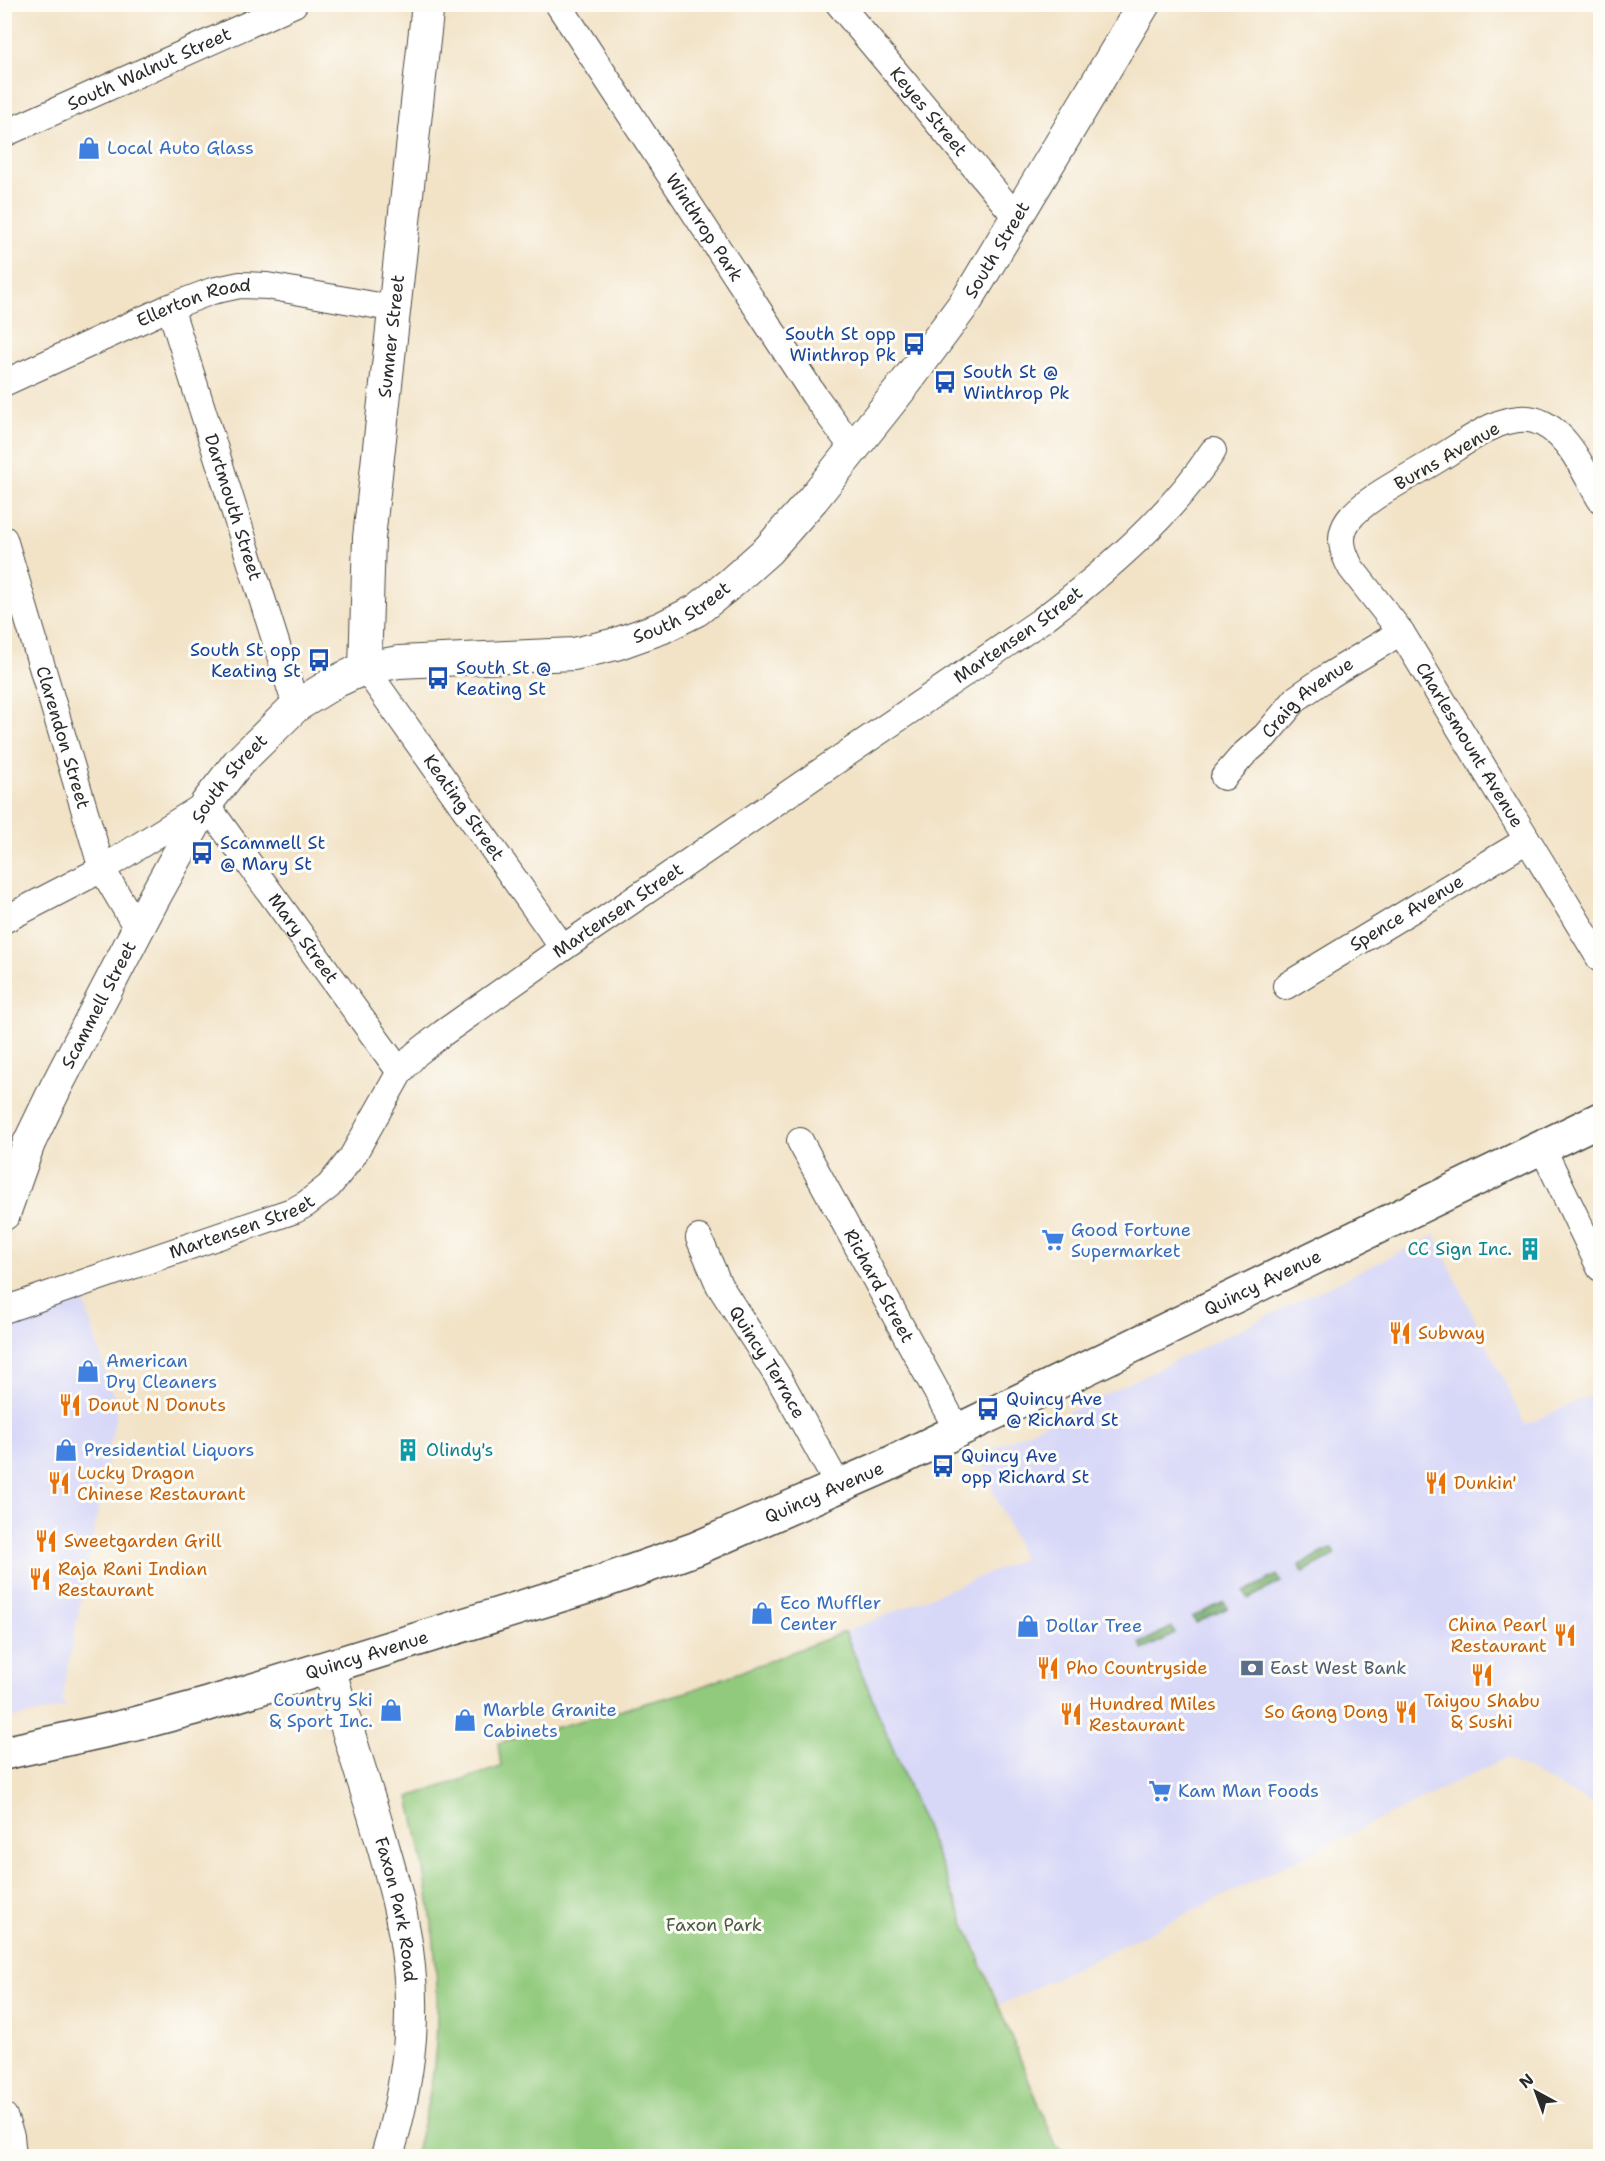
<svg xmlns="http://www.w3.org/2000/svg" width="1605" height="2161" viewBox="0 0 1605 2161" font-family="'Shantell Sans',sans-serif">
	<rect width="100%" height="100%" fill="#fdfcf7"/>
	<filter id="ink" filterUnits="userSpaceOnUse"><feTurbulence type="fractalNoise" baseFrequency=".0167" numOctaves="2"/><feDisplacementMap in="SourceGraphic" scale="12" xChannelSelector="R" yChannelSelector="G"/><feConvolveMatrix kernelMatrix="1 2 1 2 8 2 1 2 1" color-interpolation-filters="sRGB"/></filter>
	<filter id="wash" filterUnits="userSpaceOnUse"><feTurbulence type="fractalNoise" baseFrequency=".008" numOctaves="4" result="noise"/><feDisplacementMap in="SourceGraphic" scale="24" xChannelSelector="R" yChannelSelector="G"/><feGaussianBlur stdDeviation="1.35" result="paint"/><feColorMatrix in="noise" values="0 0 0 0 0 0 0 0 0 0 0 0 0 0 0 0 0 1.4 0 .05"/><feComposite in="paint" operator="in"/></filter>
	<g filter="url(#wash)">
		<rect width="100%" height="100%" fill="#f2e3c7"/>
		<path fill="#d7d7f8" d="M 1435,1235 L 1525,1425 L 1600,1391 L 1600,1808 L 1506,1758 L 1000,2005 L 845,1632 L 1023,1559 L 978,1456 Z
			M 84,1301 L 117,1409 L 64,1689 L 62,1701 L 66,1707 L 5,1720 L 5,1329 Z"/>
		<path fill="#92ca7d" stroke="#5e7a54" stroke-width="1.5" d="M 845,1632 L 1056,2146 L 1068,2156 L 415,2156 C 421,2131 428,2106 432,2080 C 446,1989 430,1887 409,1797 L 501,1767 L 498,1743 L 687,1692 Z"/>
		<path fill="#75ae6c" stroke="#506c4c" stroke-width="1.5" d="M 1332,1548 L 1335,1555 L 1303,1572 L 1299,1565 Z
			M 1277,1575 L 1281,1582 L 1248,1599 L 1244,1592 Z
			M 1224,1602 L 1228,1608 L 1196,1623 L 1192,1617 Z
			M 1172,1627 L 1175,1634 L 1143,1650 L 1140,1643 Z"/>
	</g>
	<g filter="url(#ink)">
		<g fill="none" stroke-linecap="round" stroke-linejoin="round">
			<g stroke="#494742" stroke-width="28">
				<g id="minor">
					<path id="s1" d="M 558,4 L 814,395 L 853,448"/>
					<path id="s2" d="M 839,4 L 1017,218"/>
					<path id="s3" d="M 4,134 L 294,4"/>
					<path id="s4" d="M 170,307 L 296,706"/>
					<path id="s5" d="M 4,383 L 170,307 L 212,291 L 240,285 L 267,286 L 396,309"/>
					<path id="s6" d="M 1600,499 C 1583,471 1568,430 1534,420 C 1523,417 1509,420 1498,424 C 1476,433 1455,449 1435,461 C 1411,476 1363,499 1348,521 C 1337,537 1343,553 1351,568 L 1401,632 L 1600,959"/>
					<path id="s7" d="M 4,539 L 102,869 L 138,930"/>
					<path id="s8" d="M 365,668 L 563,948"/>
					<path id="s9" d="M 1224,777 L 1244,754 L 1265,736 L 1297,698 L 1330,675 L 1401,632"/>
					<path id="s10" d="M 4,920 L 102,869 L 206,804 L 400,1072"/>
					<path id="s11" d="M 1286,986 L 1527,840"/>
					<path id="s12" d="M 800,1141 L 958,1431"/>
					<path d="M 1542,1147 L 1600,1268"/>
					<path id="s13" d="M 699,1238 L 719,1285 L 780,1380 L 839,1487"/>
					<path id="s14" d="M 4,1310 L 295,1210 L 306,1204 L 329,1186 L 352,1157 L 400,1072 L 416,1054 L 443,1033 L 563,948 L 1042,620 C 1105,572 1169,518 1213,451"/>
					<path d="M 4,2116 L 11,2136 L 13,2156"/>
				</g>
			</g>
			<g stroke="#494742" stroke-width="34">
				<g id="tertiary">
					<path id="s15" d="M 365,668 L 369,538 L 428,4"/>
					<path id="s16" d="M 4,1214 L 29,1143 L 56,1087 L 154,898 L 206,804 L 238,763 L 296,706 L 337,681 L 365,668 L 399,662 L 574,654 L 616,644 L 661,628 L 697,610 L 731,583 L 768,550 L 813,499 L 907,381 L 967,300 L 1144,4"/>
					<path id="s17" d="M 329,1667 C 343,1716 358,1764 373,1812 C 388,1863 404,1913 409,1967 C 416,2030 405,2096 387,2156"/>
				</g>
			</g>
			<g stroke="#494742" stroke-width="36">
				<g id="primary">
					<path id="s18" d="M 4,1753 L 131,1725 L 205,1705 L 590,1586 L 695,1549 L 885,1466 L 1600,1119"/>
				</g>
			</g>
			<use href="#minor" stroke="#fff" stroke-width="26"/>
			<use href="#tertiary" stroke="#fff" stroke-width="32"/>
			<use href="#primary" stroke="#fff" stroke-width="33"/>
		</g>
	</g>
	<defs>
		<g id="shop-bare" transform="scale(1.8)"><path d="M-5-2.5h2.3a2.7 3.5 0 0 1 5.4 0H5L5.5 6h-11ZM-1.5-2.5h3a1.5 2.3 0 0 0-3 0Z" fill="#3f7fe0" stroke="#fdfcf7" stroke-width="2.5" paint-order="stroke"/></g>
		<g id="bus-bare" transform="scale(1.8)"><path d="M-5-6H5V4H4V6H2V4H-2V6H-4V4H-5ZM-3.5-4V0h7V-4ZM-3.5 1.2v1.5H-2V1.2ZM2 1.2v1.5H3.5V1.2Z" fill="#1a4fb4" stroke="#fdfcf7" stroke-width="2.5" paint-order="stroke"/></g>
		<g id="supermarket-bare" transform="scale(1.8)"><path d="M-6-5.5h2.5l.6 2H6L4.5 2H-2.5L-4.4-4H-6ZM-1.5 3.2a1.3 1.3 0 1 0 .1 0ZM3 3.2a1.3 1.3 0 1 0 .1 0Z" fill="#3f7fe0" stroke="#fdfcf7" stroke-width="2.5" paint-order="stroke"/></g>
		<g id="building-bare" transform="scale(1.8)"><path d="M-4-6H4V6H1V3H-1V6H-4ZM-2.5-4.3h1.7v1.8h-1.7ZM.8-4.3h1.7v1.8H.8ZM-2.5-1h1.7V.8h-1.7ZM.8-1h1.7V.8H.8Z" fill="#0f9aa8" stroke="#fdfcf7" stroke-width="2.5" paint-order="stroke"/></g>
		<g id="restaurant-bare" transform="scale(1.8)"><path d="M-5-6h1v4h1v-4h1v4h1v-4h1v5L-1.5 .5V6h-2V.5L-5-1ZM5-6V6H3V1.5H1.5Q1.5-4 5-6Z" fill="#e8710a" stroke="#fdfcf7" stroke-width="2.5" paint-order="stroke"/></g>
		<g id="bank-bare" transform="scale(1.8)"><path d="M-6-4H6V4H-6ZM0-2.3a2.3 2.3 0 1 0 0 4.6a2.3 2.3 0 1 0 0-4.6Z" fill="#5c6f8a" stroke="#fdfcf7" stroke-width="2.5" paint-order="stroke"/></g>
	</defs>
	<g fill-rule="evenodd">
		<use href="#shop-bare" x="89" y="148"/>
		<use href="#bus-bare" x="914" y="344"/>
		<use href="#bus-bare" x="945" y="382"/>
		<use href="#bus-bare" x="319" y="660"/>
		<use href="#bus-bare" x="438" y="678"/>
		<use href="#bus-bare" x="202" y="853"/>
		<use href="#supermarket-bare" x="1053" y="1240"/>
		<use href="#building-bare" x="1530" y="1249"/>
		<use href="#restaurant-bare" x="1400" y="1333"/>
		<use href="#shop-bare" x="88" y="1371"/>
		<use href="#restaurant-bare" x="70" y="1405"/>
		<use href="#bus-bare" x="988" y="1409"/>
		<use href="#shop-bare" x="66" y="1450"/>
		<use href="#building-bare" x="408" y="1450"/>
		<use href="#bus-bare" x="943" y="1466"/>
		<use href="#restaurant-bare" x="59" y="1483"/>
		<use href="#restaurant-bare" x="1436" y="1483"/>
		<use href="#restaurant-bare" x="46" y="1541"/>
		<use href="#restaurant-bare" x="40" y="1579"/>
		<use href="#shop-bare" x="762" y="1613"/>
		<use href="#shop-bare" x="1028" y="1626"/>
		<use href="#restaurant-bare" x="1565" y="1635"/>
		<use href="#restaurant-bare" x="1048" y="1668"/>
		<use href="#bank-bare" x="1252" y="1668"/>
		<use href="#restaurant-bare" x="1482" y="1675"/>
		<use href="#shop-bare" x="391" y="1710"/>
		<use href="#restaurant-bare" x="1406" y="1712"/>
		<use href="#restaurant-bare" x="1071" y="1714"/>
		<use href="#shop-bare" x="465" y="1720"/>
		<use href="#supermarket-bare" x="1160" y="1791"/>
	</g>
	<g text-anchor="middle" stroke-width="6" stroke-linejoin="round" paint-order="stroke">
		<g font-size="18" fill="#2b2b2b" stroke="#fdfcf7">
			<text dy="6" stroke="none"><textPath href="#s3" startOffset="159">South Walnut Street</textPath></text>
			<text dy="6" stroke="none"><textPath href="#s2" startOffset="140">Keyes Street</textPath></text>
			<text dy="6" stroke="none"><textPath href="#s1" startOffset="267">Winthrop Park</textPath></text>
			<text dy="6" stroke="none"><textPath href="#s16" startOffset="1482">South Street</textPath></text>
			<text dy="6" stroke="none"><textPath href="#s5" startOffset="207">Ellerton Road</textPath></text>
			<text dy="6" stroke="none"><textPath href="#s15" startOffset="333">Sumner Street</textPath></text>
			<text transform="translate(1447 456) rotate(-30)" y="6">Burns Avenue</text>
			<text dy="6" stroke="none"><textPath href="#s4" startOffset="210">Dartmouth Street</textPath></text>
			<text dy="6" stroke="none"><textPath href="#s16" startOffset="996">South Street</textPath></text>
			<text dy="6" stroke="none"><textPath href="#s14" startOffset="1242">Martensen Street</textPath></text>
			<text dy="6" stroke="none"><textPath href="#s9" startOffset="116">Craig Avenue</textPath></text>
			<text dy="6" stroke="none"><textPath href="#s7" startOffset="207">Clarendon Street</textPath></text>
			<text dy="6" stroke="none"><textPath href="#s6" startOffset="585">Charlesmount Avenue</textPath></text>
			<text dy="6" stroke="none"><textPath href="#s16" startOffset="492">South Street</textPath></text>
			<text dy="6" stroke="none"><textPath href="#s8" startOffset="171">Keating Street</textPath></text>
			<text dy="6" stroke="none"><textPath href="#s14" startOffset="756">Martensen Street</textPath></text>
			<text dy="6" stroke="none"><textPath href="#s11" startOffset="141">Spence Avenue</textPath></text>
			<text dy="6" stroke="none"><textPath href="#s10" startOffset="399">Mary Street</textPath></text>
			<text dy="6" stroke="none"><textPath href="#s16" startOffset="230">Scammell Street</textPath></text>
			<text dy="6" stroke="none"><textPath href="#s14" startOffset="252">Martensen Street</textPath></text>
			<text dy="6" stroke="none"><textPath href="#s18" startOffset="1348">Quincy Avenue</textPath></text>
			<text dy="6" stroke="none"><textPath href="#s12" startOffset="165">Richard Street</textPath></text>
			<text dy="6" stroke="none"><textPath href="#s13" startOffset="142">Quincy Terrace</textPath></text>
			<text dy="6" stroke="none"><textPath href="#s18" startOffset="862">Quincy Avenue</textPath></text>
			<text dy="6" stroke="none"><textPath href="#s18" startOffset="376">Quincy Avenue</textPath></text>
			<text dy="6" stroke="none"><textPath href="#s17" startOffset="252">Faxon Park Road</textPath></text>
		</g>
		<g font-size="18" fill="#366cbe" stroke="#fdfcf7" text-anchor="start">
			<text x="107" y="154">Local Auto Glass</text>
			<text x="1071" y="1236">Good Fortune<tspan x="1071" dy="21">Supermarket</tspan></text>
			<text x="106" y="1367">American<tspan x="106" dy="21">Dry Cleaners</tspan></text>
			<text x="84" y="1456">Presidential Liquors</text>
			<text x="780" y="1609">Eco Muffler<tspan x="780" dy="21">Center</tspan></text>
			<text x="1046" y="1632">Dollar Tree</text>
			<text x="373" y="1706" text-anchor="end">Country Ski<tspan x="373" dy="21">&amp; Sport Inc.</tspan></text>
			<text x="483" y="1716">Marble Granite<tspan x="483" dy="21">Cabinets</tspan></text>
			<text x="1178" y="1797">Kam Man Foods</text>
		</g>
		<g font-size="18" fill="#164399" stroke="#fdfcf7" text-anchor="start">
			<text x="896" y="340" text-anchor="end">South St opp<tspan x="896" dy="21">Winthrop Pk</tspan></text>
			<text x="963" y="378">South St @<tspan x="963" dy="21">Winthrop Pk</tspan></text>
			<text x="301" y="656" text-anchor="end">South St opp<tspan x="301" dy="21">Keating St</tspan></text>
			<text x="456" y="674">South St @<tspan x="456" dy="21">Keating St</tspan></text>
			<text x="220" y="849">Scammell St<tspan x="220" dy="21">@ Mary St</tspan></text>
			<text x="1006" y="1405">Quincy Ave<tspan x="1006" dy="21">@ Richard St</tspan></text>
			<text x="961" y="1462">Quincy Ave<tspan x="961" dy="21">opp Richard St</tspan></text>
		</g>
		<g font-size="18" fill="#0d838f" stroke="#fdfcf7" text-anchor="end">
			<text x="1512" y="1255">CC Sign Inc.</text>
			<text x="426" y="1456" text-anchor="start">Olindy's</text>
		</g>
		<g font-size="18" fill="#c56008" stroke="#fdfcf7" text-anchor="start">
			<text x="1418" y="1339">Subway</text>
			<text x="88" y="1411">Donut N Donuts</text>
			<text x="77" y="1479">Lucky Dragon<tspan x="77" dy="21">Chinese Restaurant</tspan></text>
			<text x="1454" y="1489">Dunkin'</text>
			<text x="64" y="1547">Sweetgarden Grill</text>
			<text x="58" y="1575">Raja Rani Indian<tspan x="58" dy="21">Restaurant</tspan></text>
			<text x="1547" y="1631" text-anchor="end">China Pearl<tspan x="1547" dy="21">Restaurant</tspan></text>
			<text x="1066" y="1674">Pho Countryside</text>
			<text x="1482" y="1707" text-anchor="middle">Taiyou Shabu<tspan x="1482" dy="21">&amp; Sushi</tspan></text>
			<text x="1089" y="1710">Hundred Miles<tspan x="1089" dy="21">Restaurant</tspan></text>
			<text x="1388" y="1718" text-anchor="end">So Gong Dong</text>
		</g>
		<g font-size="18" fill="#4e5e75" stroke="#fdfcf7" text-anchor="start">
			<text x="1270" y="1674">East West Bank</text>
		</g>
		<g font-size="18" fill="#4a5b44" stroke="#fdfcf7">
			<text x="714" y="1931">Faxon Park</text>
		</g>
	</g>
	<rect width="1605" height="2161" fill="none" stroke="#fdfcf7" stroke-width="24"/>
	<g transform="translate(1536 2092) rotate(319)" stroke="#fdfcf7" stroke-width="4.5" paint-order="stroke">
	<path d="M0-4.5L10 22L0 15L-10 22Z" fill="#2b2b2b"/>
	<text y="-9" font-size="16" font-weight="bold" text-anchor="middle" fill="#2b2b2b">N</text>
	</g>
</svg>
